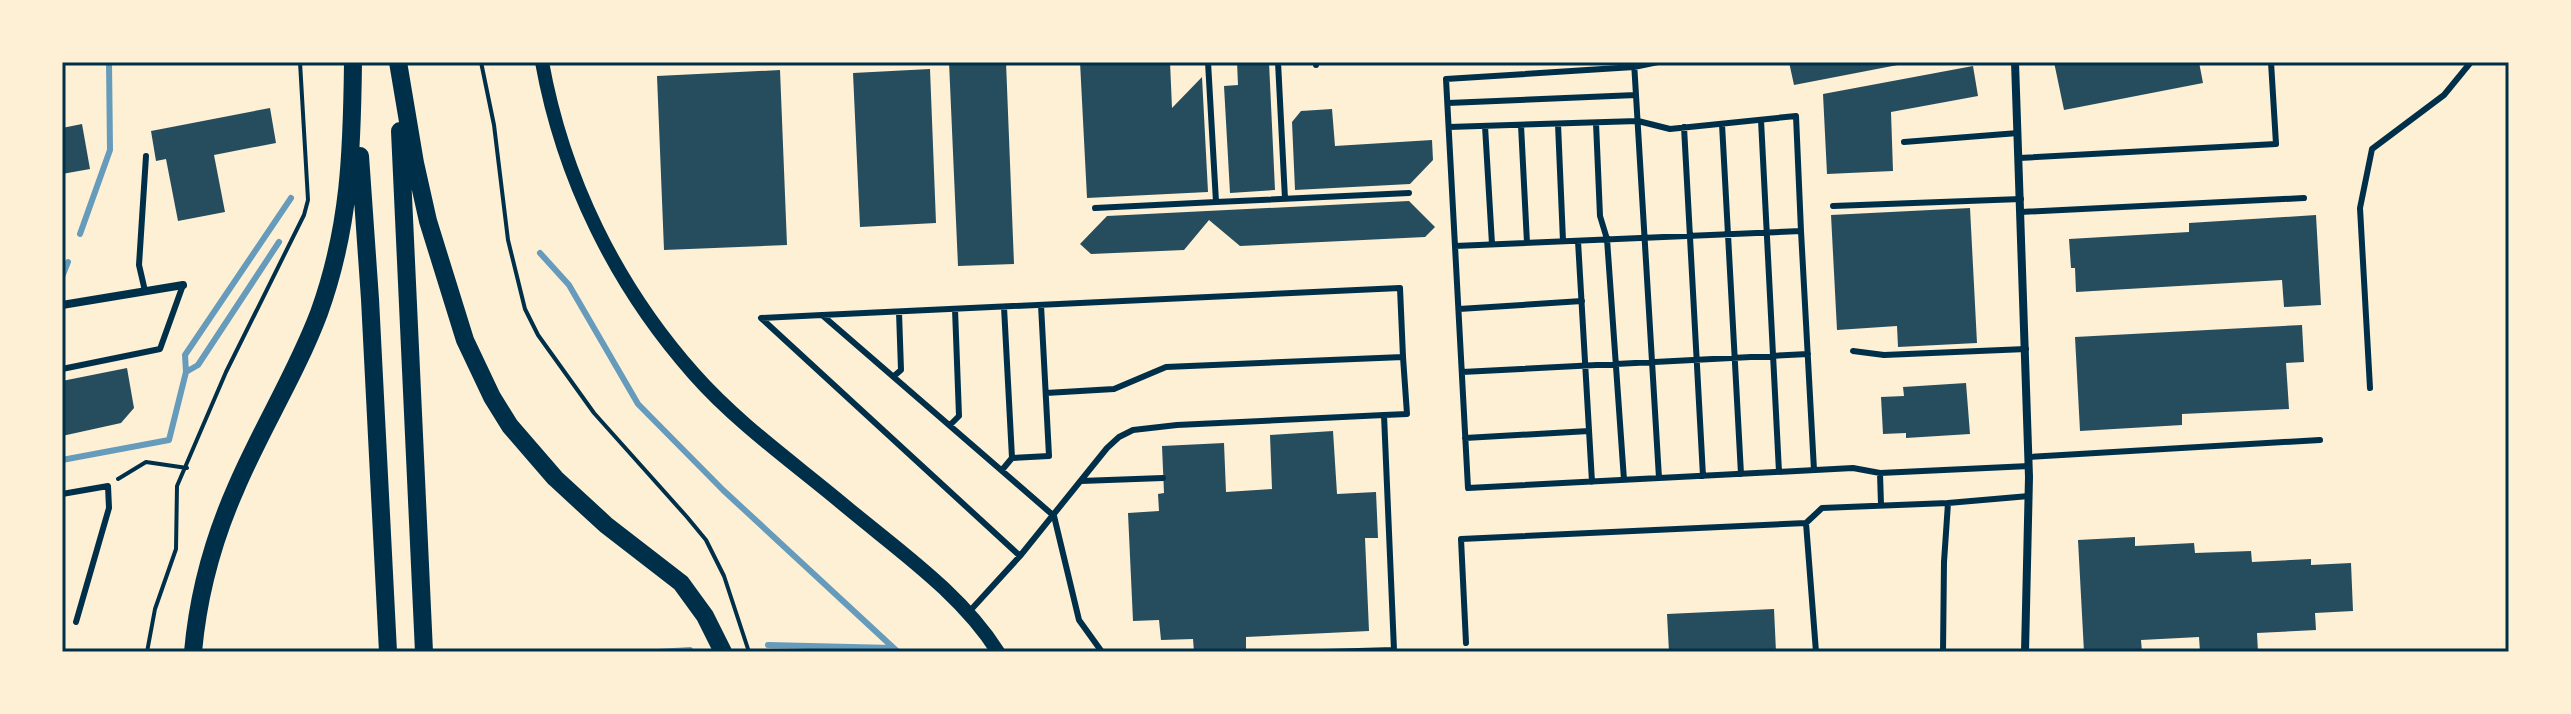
<svg xmlns="http://www.w3.org/2000/svg" width="2571" height="714" viewBox="0 0 2571 714" font-family="Signika,sans-serif">
	<rect width="100%" height="100%" fill="#fdf0d5"/>
	<g fill="none" stroke-linecap="round" stroke-linejoin="round">
		<path stroke="#669bbc" stroke-width="6" d="M 80,234 L 110,150 L 109,62
			M 540,253 L 569,285 L 638,404 L 723,490 L 898,652
			M 62,277 L 68,262
			M 186,372 L 198,365 L 279,242
			M 62,460 L 169,440 L 186,372 L 185,355 L 291,198
			M 768,645 L 892,648
			M 658,652 L 690,650"/>
	</g>
	<path fill="#264d5e" d="M 949,62 L 1006,62 L 1014,264 L 958,266 Z
		M 1080,62 L 1170,62 L 1172,108 L 1202,77 L 1208,192 L 1087,198 Z
		M 1237,62 L 1269,62 L 1275,190 L 1230,193 L 1224,86 L 1238,85 Z
		M 1789,62 L 1908,62 L 1908,63 L 1794,85 Z
		M 2054,62 L 2199,62 L 2203,83 L 2064,110 Z
		M 1973,66 L 1978,96 L 1891,112 L 1893,171 L 1827,174 L 1823,94 Z
		M 930,69 L 936,223 L 860,227 L 853,73 Z
		M 780,70 L 787,245 L 664,250 L 657,76 Z
		M 270,108 L 276,143 L 214,155 L 225,212 L 178,221 L 166,159 L 156,161 L 151,131 Z
		M 1332,109 L 1335,146 L 1432,140 L 1433,160 L 1410,184 L 1295,190 L 1292,122 L 1301,111 Z
		M 82,124 L 90,169 L 62,174 L 62,128 Z
		M 1409,201 L 1435,227 L 1425,237 L 1240,246 L 1209,220 L 1184,250 L 1091,254 L 1080,244 L 1107,216 Z
		M 1970,208 L 1977,343 L 1898,347 L 1897,326 L 1837,330 L 1831,215 Z
		M 2316,215 L 2321,305 L 2284,307 L 2282,280 L 2076,292 L 2075,268 L 2071,268 L 2069,239 L 2189,232 L 2189,223 Z
		M 2302,325 L 2304,362 L 2286,363 L 2289,409 L 2182,414 L 2182,425 L 2080,431 L 2075,337 Z
		M 127,368 L 134,408 L 121,423 L 62,436 L 62,381 Z
		M 1966,383 L 1970,434 L 1906,438 L 1906,433 L 1883,434 L 1881,397 L 1904,396 L 1903,387 Z
		M 1333,431 L 1337,494 L 1376,492 L 1378,538 L 1365,538 L 1369,631 L 1246,637 L 1246,652 L 1194,652 L 1193,639 L 1161,640 L 1159,620 L 1133,621 L 1128,513 L 1159,511 L 1158,494 L 1164,493 L 1162,446 L 1224,443 L 1226,492 L 1272,489 L 1270,435 Z
		M 2135,537 L 2135,546 L 2194,543 L 2195,553 L 2251,551 L 2252,562 L 2311,559 L 2311,565 L 2351,563 L 2353,611 L 2315,613 L 2316,630 L 2257,633 L 2258,652 L 2200,652 L 2199,637 L 2141,640 L 2142,652 L 2084,652 L 2078,540 Z
		M 1774,609 L 1776,652 L 1669,652 L 1667,614 Z"/>
	<g fill="none" stroke-linecap="round" stroke-linejoin="round">
		<path stroke="#003049" stroke-width="4" d="M 481,62 L 494,125 L 508,240 L 525,309 L 538,335 L 594,413 L 687,517 L 706,540 L 724,576 L 749,652
			M 118,479 L 146,462 L 187,468
			M 147,652 L 155,609 L 176,549 L 177,486 L 226,372 L 304,215 L 308,200 L 300,62"/>
		<path stroke="#003049" stroke-width="6" d="M 1278,62 L 1285,199
			M 1316,62 L 1316,65
			M 1634,62 L 1659,478
			M 1658,62 L 1634,67 L 1446,79 L 1468,488 L 1853,468 L 1880,473 L 2029,466
			M 1448,103 L 1636,95
			M 1761,120 L 1779,472
			M 1596,123 L 1600,216 L 1607,239 L 1624,480
			M 1558,124 L 1563,241
			M 1722,124 L 1741,474
			M 1521,125 L 1527,243
			M 1485,126 L 1492,244
			M 1449,127 L 1638,121 L 1670,129 L 1796,116 L 1801,231
			M 1684,127 L 1703,476
			M 1904,142 L 2018,133
			M 2019,158 L 2276,144 L 2271,62
			M 1216,202 L 1409,193
			M 1833,206 L 2021,199
			M 1095,208 L 1216,202 L 1208,62
			M 2021,212 L 2304,198
			M 1578,241 L 1592,482
			M 1455,246 L 1801,231 L 1814,470
			M 145,291 L 139,265 L 146,156
			M 1459,309 L 1582,301
			M 822,315 L 1400,288 L 1403,357 L 1166,367 L 1114,389 L 1046,393
			M 1853,351 L 1884,355 L 2026,349
			M 62,369 L 160,349 L 183,285
			M 1462,372 L 1808,354
			M 894,376 L 901,370 L 899,312
			M 2370,388 L 2360,208 L 2372,149 L 2444,95 L 2471,62
			M 1384,415 L 1407,414 L 1403,357
			M 950,425 L 959,416 L 955,309
			M 1465,438 L 1589,431
			M 2029,457 L 2320,440
			M 1012,458 L 1049,456 L 1041,305
			M 1002,470 L 1012,458 L 1004,307
			M 1880,473 L 1881,505
			M 1081,481 L 1163,478
			M 62,494 L 108,486 L 109,508 L 76,622
			M 1948,503 L 2029,496
			M 1806,523 L 1816,652
			M 1020,556 L 1107,448 L 1119,437 L 1133,430 L 1177,425 L 1384,415 L 1394,650
			M 968,613 L 1020,556 L 761,318 L 822,315 L 1054,516 L 1079,620 L 1102,652
			M 1466,643 L 1461,539 L 1806,523 L 1822,508 L 1948,503 L 1944,562 L 1943,652
			M 1323,652 L 1394,650 L 1394,652"/>
		<path stroke="#003049" stroke-width="8" d="M 2015,62 L 2029,477 L 2025,652
			M 62,305 L 183,285"/>
		<path stroke="#003049" stroke-width="14" d="M 542,62 C 563,178 616,286 694,374 C 739,425 798,466 850,510 C 902,553 962,595 998,652"/>
		<path stroke="#003049" stroke-width="18" d="M 398,62 L 415,163 L 428,221 L 465,340 L 492,397 L 510,426 L 555,478 L 606,525 L 681,583 L 705,616 L 723,652
			M 400,131 L 424,652
			M 360,156 L 370,299 L 388,652
			M 193,652 C 198,596 213,540 236,488 C 261,429 296,374 319,313 C 350,227 352,151 353,62"/>
	</g>
	<rect width="2571" height="714" fill="none" stroke="#fdf0d5" stroke-width="128"/>
	<rect x="64" y="64" width="2443" height="586" fill="none" stroke="#003049" stroke-width="3"/>
</svg>
